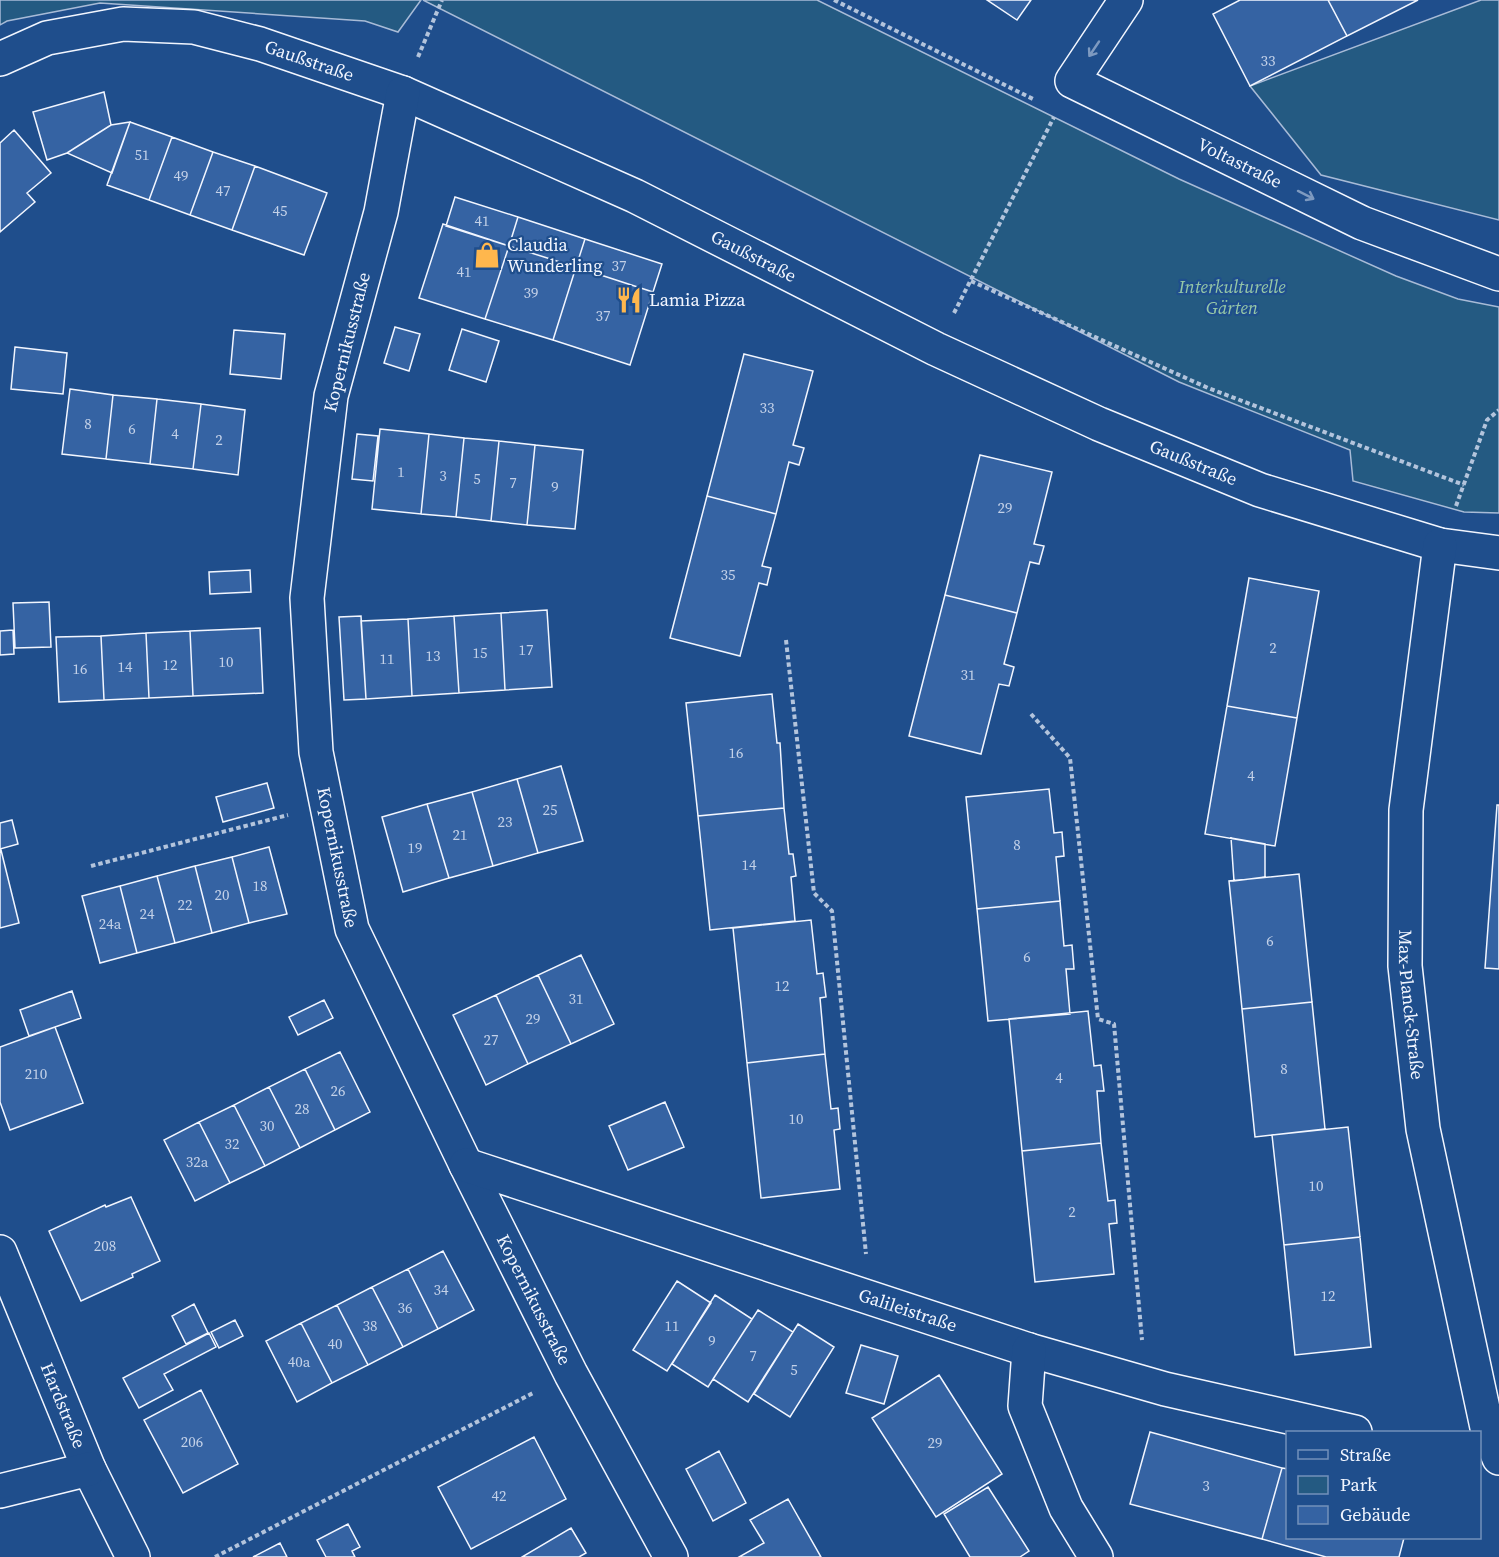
<svg xmlns="http://www.w3.org/2000/svg" width="1499" height="1557" viewBox="0 0 1499 1557" font-family="'Source Serif 4',serif">
	<rect width="100%" height="100%" fill="#1f4e8c"/>
	<path fill="#245a82" stroke="#a8bbd7" stroke-width="1.5" d="M 0,0 L 421,0 L 398,32 L 365,21 L 100,3 L 7,21 L 0,25 Z
		M 423,0 L 817,0 L 1179,179 L 1396,276 L 1458,299 L 1499,307 L 1499,513 L 1464,512 L 1353,481 L 1350,450 L 1179,382 Z
		M 1481,0 L 1499,0 L 1499,220 L 1321,175 L 1250,86 Z"/>
	<path fill="#3563a3" stroke="#f2f6ff" stroke-width="1.5" d="M 987,0 L 1031,0 L 1017,20 Z
		M 1240,0 L 1328,0 L 1347,36 L 1250,86 L 1213,14 Z
		M 1328,0 L 1418,0 L 1347,36 Z
		M 104,92 L 111,125 L 67,153 L 47,160 L 33,112 Z
		M 130,122 L 112,173 L 67,153 L 111,125 Z
		M 130,122 L 172,137 L 149,200 L 107,185 Z
		M 14,130 L 51,173 L 27,193 L 35,202 L 0,232 L 0,143 Z
		M 172,137 L 213,152 L 190,215 L 149,200 Z
		M 213,152 L 255,166 L 232,230 L 190,215 Z
		M 255,166 L 327,193 L 304,255 L 232,230 Z
		M 455,197 L 518,217 L 509,246 L 446,226 Z
		M 518,217 L 585,239 L 576,267 L 509,246 Z
		M 443,224 L 509,246 L 485,319 L 419,298 Z
		M 585,239 L 662,264 L 653,292 L 576,267 Z
		M 509,246 L 576,267 L 553,340 L 485,319 Z
		M 576,267 L 653,292 L 630,365 L 553,340 Z
		M 395,327 L 420,334 L 409,371 L 384,363 Z
		M 462,329 L 499,341 L 486,382 L 449,370 Z
		M 234,330 L 285,334 L 281,379 L 230,374 Z
		M 15,347 L 67,353 L 63,394 L 11,389 Z
		M 744,354 L 813,371 L 793,445 L 804,448 L 799,465 L 789,462 L 776,514 L 707,496 Z
		M 70,389 L 113,395 L 106,459 L 62,454 Z
		M 113,395 L 157,399 L 150,464 L 106,459 Z
		M 157,399 L 201,404 L 193,469 L 150,464 Z
		M 201,404 L 245,410 L 238,475 L 193,469 Z
		M 380,429 L 429,434 L 421,514 L 372,509 Z
		M 357,434 L 378,436 L 373,481 L 352,479 Z
		M 429,434 L 464,438 L 456,517 L 421,514 Z
		M 464,438 L 499,441 L 491,521 L 456,517 Z
		M 499,441 L 535,445 L 527,525 L 491,521 Z
		M 535,445 L 583,450 L 575,529 L 527,525 Z
		M 980,455 L 1052,472 L 1034,544 L 1044,546 L 1039,564 L 1030,562 L 1017,613 L 945,595 Z
		M 707,496 L 776,514 L 762,566 L 771,568 L 767,585 L 759,583 L 740,656 L 670,638 Z
		M 250,570 L 251,592 L 210,594 L 209,572 Z
		M 1249,578 L 1319,591 L 1297,718 L 1227,706 Z
		M 945,595 L 1017,613 L 1004,664 L 1014,667 L 1009,686 L 999,684 L 981,754 L 909,736 Z
		M 49,602 L 51,647 L 15,648 L 13,603 Z
		M 547,610 L 552,687 L 505,690 L 501,613 Z
		M 501,613 L 505,690 L 459,693 L 454,616 Z
		M 361,616 L 366,699 L 344,700 L 339,617 Z
		M 454,616 L 459,693 L 412,696 L 408,619 Z
		M 408,619 L 412,696 L 366,699 L 361,621 Z
		M 260,628 L 263,693 L 193,696 L 190,631 Z
		M 13,630 L 14,654 L 0,655 L 0,631 Z
		M 190,631 L 193,696 L 149,698 L 146,633 Z
		M 146,633 L 149,698 L 104,700 L 101,636 Z
		M 101,636 L 104,700 L 59,702 L 56,637 Z
		M 772,694 L 777,743 L 780,743 L 784,808 L 698,816 L 686,703 Z
		M 1227,706 L 1297,718 L 1275,846 L 1205,834 Z
		M 561,766 L 583,841 L 538,853 L 517,779 Z
		M 517,779 L 538,853 L 493,866 L 472,792 Z
		M 267,783 L 274,808 L 223,822 L 216,797 Z
		M 1049,789 L 1054,833 L 1062,832 L 1064,856 L 1056,857 L 1060,901 L 977,909 L 966,797 Z
		M 472,792 L 493,866 L 449,878 L 427,804 Z
		M 427,804 L 449,878 L 403,892 L 382,817 Z
		M 1497,805 L 1499,805 L 1499,969 L 1485,968 Z
		M 784,808 L 789,854 L 793,854 L 796,876 L 791,877 L 795,921 L 710,930 L 698,816 Z
		M 12,820 L 18,844 L 0,849 L 0,823 Z
		M 1231,838 L 1265,844 L 1265,877 L 1234,881 Z
		M 269,847 L 287,914 L 249,923 L 232,857 Z
		M 1,850 L 19,923 L 0,928 L 0,850 Z
		M 232,857 L 249,923 L 212,933 L 195,866 Z
		M 195,866 L 212,933 L 175,943 L 157,876 Z
		M 1299,874 L 1312,1002 L 1242,1009 L 1229,881 Z
		M 157,876 L 175,943 L 137,953 L 120,886 Z
		M 120,886 L 137,953 L 100,963 L 82,896 Z
		M 1060,901 L 1064,946 L 1072,945 L 1074,969 L 1066,969 L 1070,1014 L 988,1021 L 977,909 Z
		M 811,920 L 817,974 L 823,973 L 826,997 L 820,998 L 825,1054 L 747,1063 L 733,928 Z
		M 581,955 L 614,1024 L 571,1044 L 538,975 Z
		M 538,975 L 571,1044 L 528,1064 L 496,995 Z
		M 72,991 L 81,1018 L 29,1036 L 20,1010 Z
		M 496,995 L 528,1064 L 486,1085 L 453,1015 Z
		M 324,1000 L 333,1018 L 298,1035 L 289,1017 Z
		M 1312,1002 L 1325,1129 L 1255,1137 L 1242,1009 Z
		M 1088,1011 L 1094,1066 L 1101,1065 L 1104,1091 L 1097,1091 L 1101,1143 L 1022,1151 L 1009,1019 Z
		M 55,1027 L 83,1103 L 10,1130 L 0,1102 L 0,1047 Z
		M 340,1052 L 370,1112 L 335,1130 L 305,1069 Z
		M 825,1054 L 831,1109 L 838,1108 L 840,1129 L 834,1130 L 840,1189 L 761,1198 L 747,1063 Z
		M 305,1069 L 335,1130 L 300,1148 L 269,1087 Z
		M 269,1087 L 300,1148 L 265,1166 L 234,1105 Z
		M 665,1102 L 684,1147 L 628,1170 L 609,1126 Z
		M 234,1105 L 265,1166 L 230,1183 L 199,1122 Z
		M 199,1122 L 230,1183 L 195,1201 L 164,1140 Z
		M 1348,1127 L 1360,1237 L 1284,1245 L 1272,1135 Z
		M 1101,1143 L 1108,1201 L 1115,1200 L 1117,1223 L 1109,1224 L 1114,1274 L 1035,1282 L 1022,1151 Z
		M 131,1197 L 160,1261 L 132,1274 L 133,1277 L 81,1301 L 49,1231 L 105,1205 L 106,1207 Z
		M 1360,1237 L 1371,1347 L 1295,1355 L 1284,1245 Z
		M 443,1251 L 474,1310 L 438,1329 L 408,1269 Z
		M 408,1269 L 438,1329 L 403,1347 L 372,1287 Z
		M 677,1281 L 711,1303 L 667,1371 L 633,1350 Z
		M 372,1287 L 403,1347 L 368,1365 L 337,1305 Z
		M 715,1295 L 752,1319 L 708,1387 L 672,1364 Z
		M 194,1304 L 208,1333 L 186,1344 L 172,1316 Z
		M 337,1305 L 368,1365 L 332,1383 L 301,1323 Z
		M 758,1310 L 793,1332 L 748,1402 L 713,1379 Z
		M 235,1320 L 243,1336 L 219,1348 L 211,1332 Z
		M 301,1323 L 332,1383 L 297,1402 L 266,1341 Z
		M 798,1324 L 834,1347 L 790,1417 L 754,1394 Z
		M 209,1333 L 216,1347 L 164,1374 L 173,1390 L 139,1408 L 123,1378 Z
		M 861,1345 L 898,1356 L 884,1404 L 846,1393 Z
		M 939,1375 L 1002,1474 L 936,1517 L 872,1418 Z
		M 201,1390 L 238,1464 L 183,1493 L 144,1420 Z
		M 1150,1432 L 1282,1468 L 1262,1539 L 1130,1504 Z
		M 534,1437 L 566,1499 L 471,1549 L 438,1487 Z
		M 719,1451 L 746,1503 L 713,1521 L 686,1469 Z
		M 1282,1468 L 1288,1469 L 1288,1538 L 1404,1538 L 1399,1557 L 1326,1557 L 1262,1539 Z
		M 988,1487 L 1029,1551 L 1020,1557 L 970,1557 L 944,1514 Z
		M 788,1499 L 821,1557 L 739,1557 L 764,1543 L 750,1520 Z
		M 348,1524 L 360,1547 L 352,1551 L 355,1557 L 326,1557 L 317,1540 Z
		M 571,1528 L 586,1553 L 579,1557 L 522,1557 Z
		M 280,1543 L 287,1557 L 253,1557 Z"/>
	<g fill="none" stroke-linecap="round" stroke-linejoin="round">
		<g stroke="#f2f6ff" stroke-width="36">
			<g id="minor">
				<path id="s1" d="M 1126,0 L 1072,81 L 1362,223 L 1499,274"/>
				<path id="s2" d="M 0,59 L 47,38 L 123,24 L 194,27 L 260,44 L 403,93 L 635,196 L 936,349 L 1099,424 L 1260,490 L 1440,545 L 1499,553"/>
				<path id="s3" d="M 403,93 L 381,212 L 331,396 L 307,598 L 316,752 L 352,929 L 466,1165 L 571,1374 L 671,1557"/>
				<path id="s4" d="M 1440,545 L 1406,810 L 1405,966 L 1423,1129 L 1488,1432 L 1499,1458"/>
				<path id="s5" d="M 466,1165 L 1029,1350 L 1165,1389 L 1355,1432"/>
				<path id="s6" d="M 0,1252 L 89,1469 L 133,1557"/>
				<path d="M 1029,1350 L 1025,1406 L 1066,1508 L 1096,1557"/>
				<path d="M 0,1491 L 89,1469"/>
			</g>
		</g>
		<path stroke="#b3c4dc" stroke-width="4" stroke-dasharray="4.5 3" stroke-linecap="butt" d="M 834,0 L 1035,100
			M 418,57 L 442,0
			M 971,281 L 1208,388 L 1464,485
			M 954,313 L 1054,117
			M 1456,506 L 1487,420 L 1499,410
			M 786,640 L 814,893 L 832,911 L 866,1254
			M 1031,714 L 1070,758 L 1098,1019 L 1114,1024 L 1142,1340
			M 91,866 L 288,815
			M 215,1557 L 535,1392"/>
		<use href="#minor" stroke="#1f4e8c" stroke-width="33"/>
	</g>
	<defs><path id="oneway-shaft" d="M-6 0H5M1.5-3L5.5 0L1.5 3" fill="none" stroke-width="1.6" stroke-linecap="round" stroke-linejoin="round" transform="scale(1.5)"/></defs>
	<g stroke="#7e9ac0">
		<use href="#oneway-shaft" transform="translate(1094 49) rotate(124)"/>
		<use href="#oneway-shaft" transform="translate(1306 195) rotate(27)"/>
	</g>
	<defs>
		<g id="shop-bare" transform="scale(2.07)"><path d="M-5-2.5h2.3a2.7 3.5 0 0 1 5.4 0H5L5.5 6h-11ZM-1.5-2.5h3a1.5 2.3 0 0 0-3 0Z" fill="#ffb74d" stroke="#1f4e8c" stroke-width="2.5" paint-order="stroke"/></g>
		<g id="restaurant-bare" transform="scale(2.07)"><path d="M-5-6h1v4h1v-4h1v4h1v-4h1v5L-1.5 .5V6h-2V.5L-5-1ZM5-6V6H3V1.5H1.5Q1.5-4 5-6Z" fill="#ffb74d" stroke="#1f4e8c" stroke-width="2.5" paint-order="stroke"/></g>
	</defs>
	<g fill-rule="evenodd">
		<use href="#shop-bare" x="487" y="255"/>
		<use href="#restaurant-bare" x="629" y="300"/>
	</g>
	<g text-anchor="middle" stroke-width="4.5" stroke-linejoin="round" paint-order="stroke">
		<g font-size="15" fill="#c3d1e8">
			<text x="1268" y="66">33</text>
			<text x="142" y="160">51</text>
			<text x="181" y="181">49</text>
			<text x="223" y="196">47</text>
			<text x="280" y="216">45</text>
			<text x="482" y="226">41</text>
			<text x="619" y="271">37</text>
			<text x="464" y="277">41</text>
			<text x="531" y="298">39</text>
			<text x="603" y="321">37</text>
			<text x="767" y="413">33</text>
			<text x="88" y="429">8</text>
			<text x="132" y="434">6</text>
			<text x="175" y="439">4</text>
			<text x="219" y="445">2</text>
			<text x="401" y="477">1</text>
			<text x="443" y="481">3</text>
			<text x="477" y="484">5</text>
			<text x="513" y="488">7</text>
			<text x="555" y="492">9</text>
			<text x="1005" y="513">29</text>
			<text x="728" y="580">35</text>
			<text x="1273" y="653">2</text>
			<text x="526" y="655">17</text>
			<text x="480" y="658">15</text>
			<text x="433" y="661">13</text>
			<text x="387" y="664">11</text>
			<text x="226" y="667">10</text>
			<text x="170" y="670">12</text>
			<text x="125" y="672">14</text>
			<text x="80" y="674">16</text>
			<text x="968" y="680">31</text>
			<text x="736" y="758">16</text>
			<text x="1251" y="781">4</text>
			<text x="550" y="815">25</text>
			<text x="505" y="827">23</text>
			<text x="460" y="840">21</text>
			<text x="1017" y="850">8</text>
			<text x="415" y="853">19</text>
			<text x="749" y="870">14</text>
			<text x="260" y="891">18</text>
			<text x="222" y="900">20</text>
			<text x="185" y="910">22</text>
			<text x="147" y="919">24</text>
			<text x="110" y="929">24a</text>
			<text x="1270" y="946">6</text>
			<text x="1027" y="962">6</text>
			<text x="782" y="991">12</text>
			<text x="576" y="1004">31</text>
			<text x="533" y="1024">29</text>
			<text x="491" y="1045">27</text>
			<text x="1284" y="1074">8</text>
			<text x="36" y="1079">210</text>
			<text x="1059" y="1083">4</text>
			<text x="338" y="1096">26</text>
			<text x="302" y="1114">28</text>
			<text x="796" y="1124">10</text>
			<text x="267" y="1131">30</text>
			<text x="232" y="1149">32</text>
			<text x="197" y="1167">32a</text>
			<text x="1316" y="1191">10</text>
			<text x="1072" y="1217">2</text>
			<text x="105" y="1251">208</text>
			<text x="441" y="1295">34</text>
			<text x="1328" y="1301">12</text>
			<text x="405" y="1313">36</text>
			<text x="370" y="1331">38</text>
			<text x="672" y="1331">11</text>
			<text x="712" y="1346">9</text>
			<text x="335" y="1349">40</text>
			<text x="753" y="1361">7</text>
			<text x="299" y="1367">40a</text>
			<text x="794" y="1375">5</text>
			<text x="192" y="1447">206</text>
			<text x="935" y="1448">29</text>
			<text x="1206" y="1491">3</text>
			<text x="499" y="1501">42</text>
		</g>
		<g font-size="18" fill="#f2f6ff" stroke="#1f4e8c">
			<text dy="6" stroke="none"><textPath href="#s2" startOffset="320">Gaußstraße</textPath></text>
			<text dy="6" stroke="none"><textPath href="#s1" startOffset="284">Voltastraße</textPath></text>
			<text dy="6" stroke="none"><textPath href="#s2" startOffset="806">Gaußstraße</textPath></text>
			<text transform="translate(347 342) rotate(-76)" y="6">Kopernikusstraße</text>
			<text dy="6" stroke="none"><textPath href="#s2" startOffset="1292">Gaußstraße</textPath></text>
			<text dy="6" stroke="none"><textPath href="#s3" startOffset="777">Kopernikusstraße</textPath></text>
			<text dy="6" stroke="none"><textPath href="#s4" startOffset="462">Max-Planck-Straße</textPath></text>
			<text dy="6" stroke="none"><textPath href="#s3" startOffset="1263">Kopernikusstraße</textPath></text>
			<text dy="6" stroke="none"><textPath href="#s5" startOffset="465">Galileistraße</textPath></text>
			<text dy="6" stroke="none"><textPath href="#s6" startOffset="166">Hardstraße</textPath></text>
		</g>
		<g font-size="18" fill="#f2f6ff" stroke="#1f4e8c" text-anchor="start">
			<text x="507" y="251">Claudia<tspan x="507" dy="21">Wunderling</tspan></text>
			<text x="649" y="306">Lamia Pizza</text>
		</g>
		<g font-size="18" font-style="italic" fill="#97c8a6" stroke="#1f4e8c">
			<text x="1232" y="293">Interkulturelle<tspan x="1232" dy="21">Gärten</tspan></text>
		</g>
	</g>
	<rect x="1286" y="1431" width="195" height="108" fill="#1f4e8c" stroke="#7391ba" stroke-width="1.5"/>
	<rect x="1298" y="1450" width="30" height="9" fill="#1f4e8c" stroke="#7391ba" stroke-width="1.5"/>
	<text x="1340" y="1461" font-size="18" fill="#f2f6ff">Straße</text>
	<rect x="1298" y="1476" width="30" height="18" fill="#245a82" stroke="#7391ba" stroke-width="1.5"/>
	<text x="1340" y="1491" font-size="18" fill="#f2f6ff">Park</text>
	<rect x="1298" y="1506" width="30" height="18" fill="#3563a3" stroke="#7391ba" stroke-width="1.5"/>
	<text x="1340" y="1521" font-size="18" fill="#f2f6ff">Gebäude</text>
</svg>
